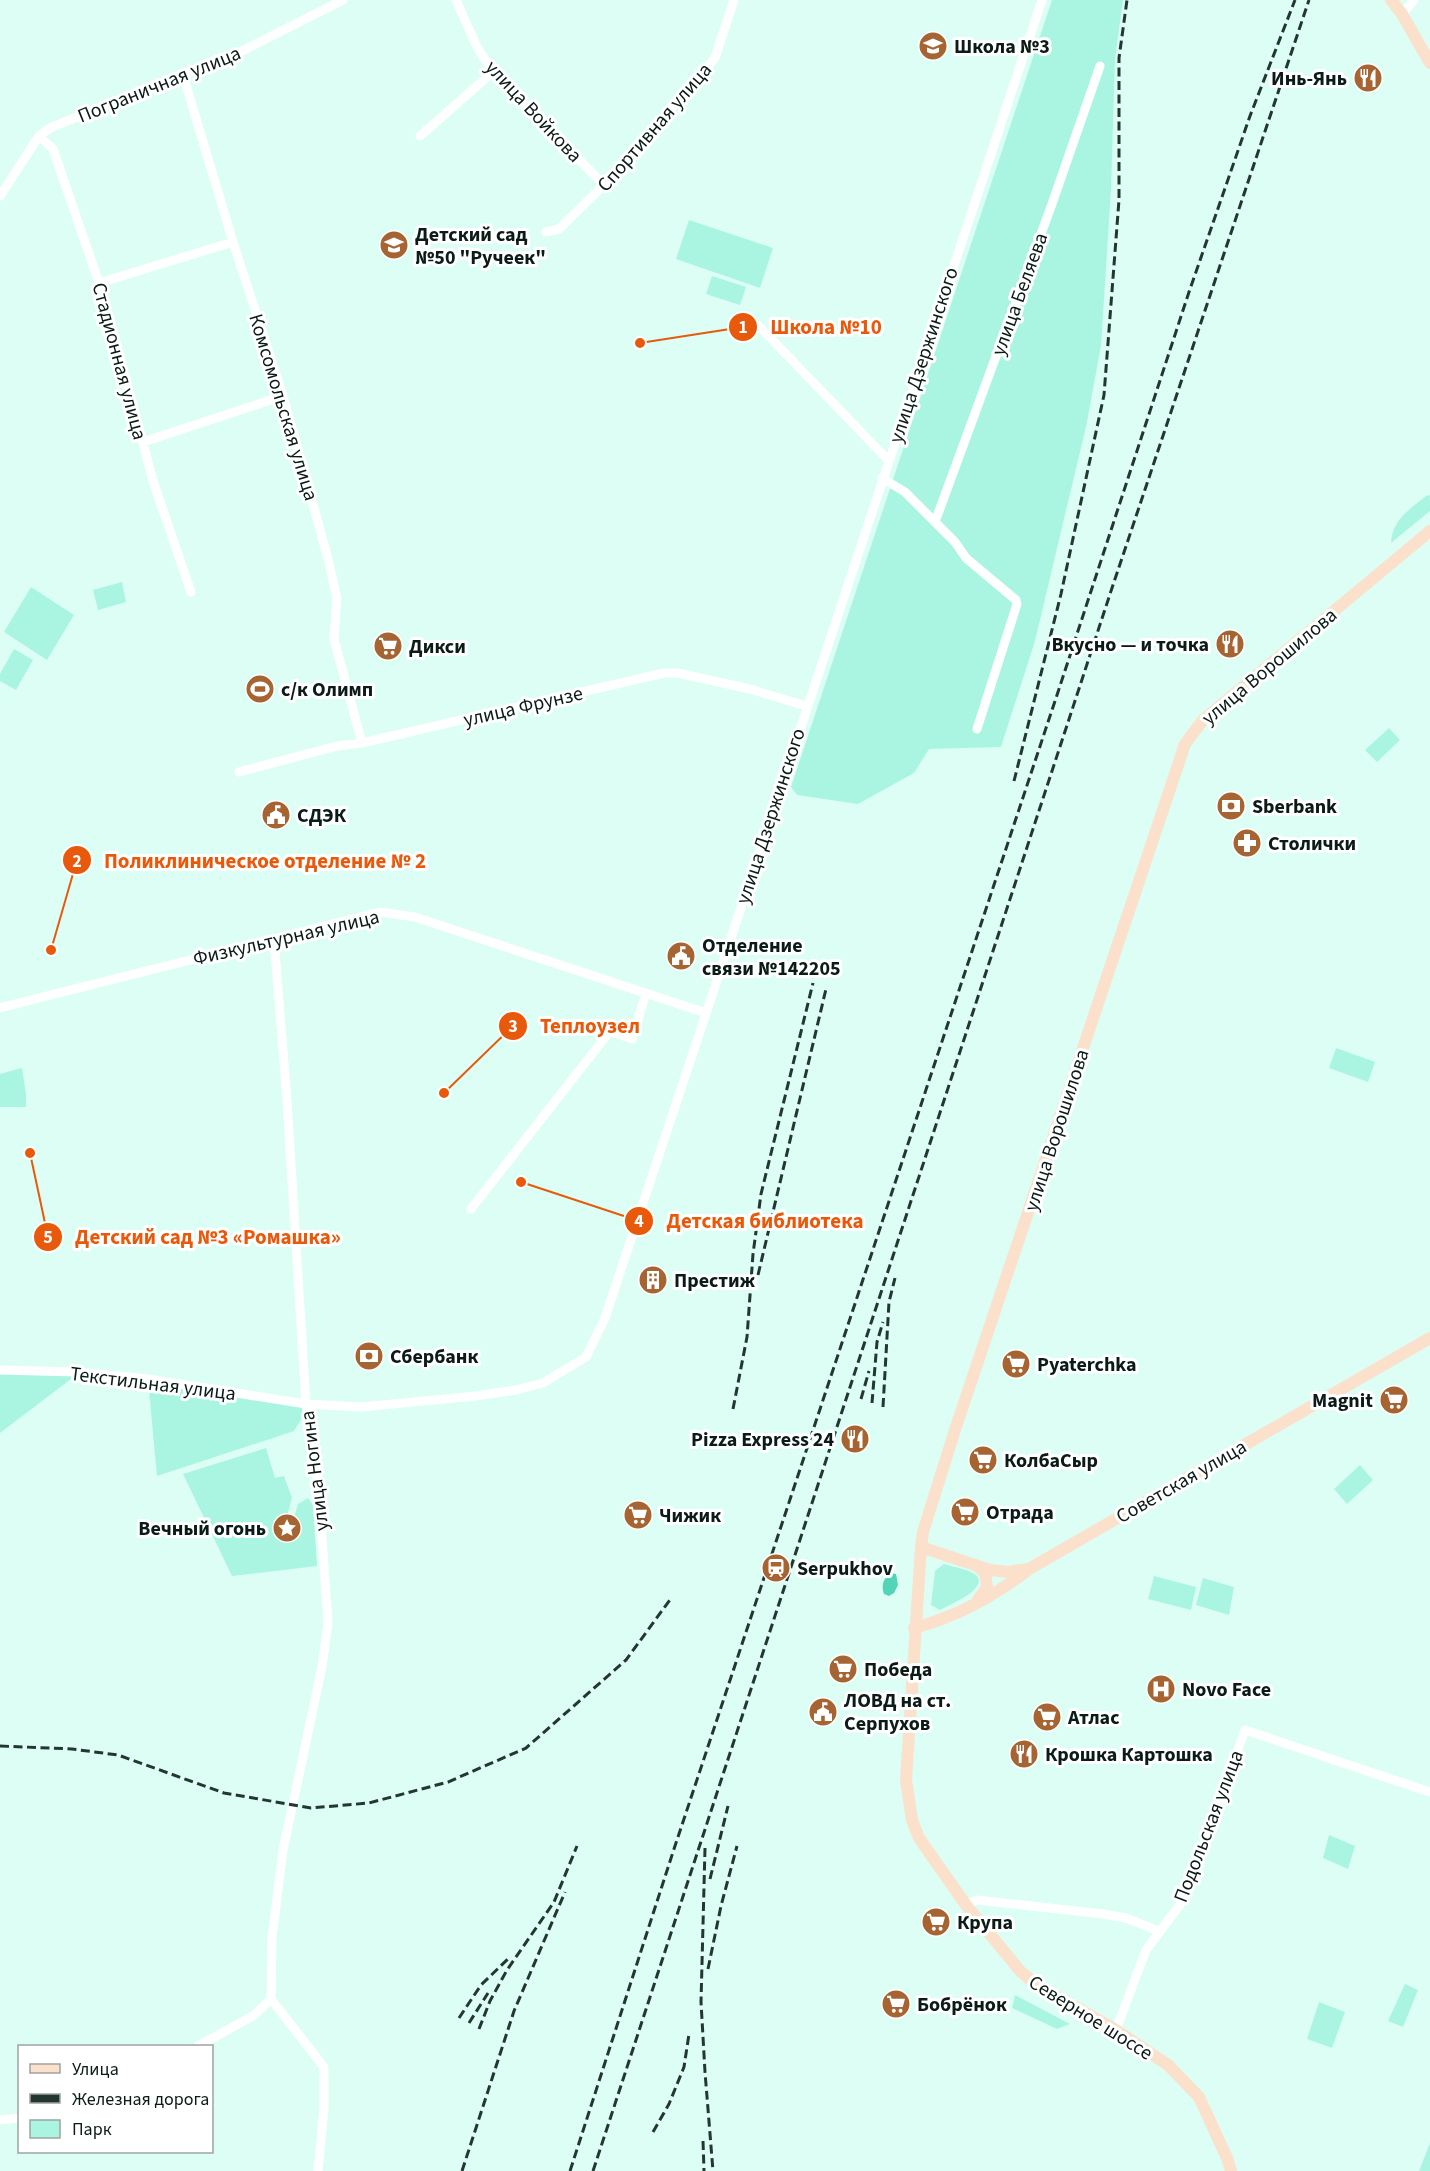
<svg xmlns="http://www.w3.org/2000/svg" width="1430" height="2171" viewBox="0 0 1430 2171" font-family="'Source Sans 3',sans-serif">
	<rect width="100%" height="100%" fill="#dcfef4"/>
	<path fill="#aaf5e2" d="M 1052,0 L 1123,0 L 1115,59 L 1111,190 L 1101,346 L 1086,427 L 1035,641 L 1001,747 L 929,749 L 914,773 L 858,804 L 797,795 L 791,787 Z
		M 689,220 L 773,248 L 760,288 L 676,259 Z
		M 712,276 L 746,287 L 740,305 L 706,294 Z
		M 1430,495 L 1430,511 L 1391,543 C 1392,520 1409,510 1426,496 Z
		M 122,582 L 126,602 L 98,610 L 93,590 Z
		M 31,587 L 74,615 L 47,660 L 4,632 Z
		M 14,649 L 33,660 L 16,690 L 0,681 L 0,674 Z
		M 1389,728 L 1400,740 L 1377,762 L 1365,750 Z
		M 1336,1048 L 1375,1062 L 1368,1082 L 1329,1068 Z
		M 22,1068 L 26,1094 L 26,1107 L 0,1107 L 0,1074 Z
		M 0,1373 L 75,1376 L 0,1433 Z
		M 148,1380 L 309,1406 L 294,1431 L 157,1476 Z
		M 266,1448 L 275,1478 L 284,1476 L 292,1498 L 285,1523 L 292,1525 L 298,1504 L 308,1498 L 313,1505 L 317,1566 L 232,1576 L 183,1474 Z
		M 1360,1465 L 1373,1480 L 1347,1504 L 1334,1489 Z
		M 944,1564 C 953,1567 969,1569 976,1575 C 990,1589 949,1605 940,1610 L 931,1605 L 935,1571 Z
		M 1154,1576 L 1196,1587 L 1191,1610 L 1148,1599 Z
		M 1203,1578 L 1234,1587 L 1229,1615 L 1196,1605 Z
		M 1329,1835 L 1355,1846 L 1348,1869 L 1323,1858 Z
		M 1405,1984 L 1418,1990 L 1403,2027 L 1388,2021 Z
		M 1015,1995 L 1070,2024 L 1057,2029 L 1012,2008 Z
		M 1319,2002 L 1345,2012 L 1332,2048 L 1307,2039 Z
		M 1430,2143 L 1430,2171 L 1419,2171 Z"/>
	<path fill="#53d4b9" d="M 890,1573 L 896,1574 L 898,1585 L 894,1593 L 889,1596 L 884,1594 C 881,1586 883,1579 890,1573 Z"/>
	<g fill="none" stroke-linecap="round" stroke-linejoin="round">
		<path stroke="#fff" stroke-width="9" d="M 456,0 L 477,47 L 493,72 L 604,185
			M 1402,14 L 1414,0
			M 183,75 L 233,242 L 283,396 L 328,559 L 337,598 L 334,639 L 362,743
			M 39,136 L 53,149 L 99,283 L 154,484 L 191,592
			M 420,136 L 493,72
			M 0,196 L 39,136 L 52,127 L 242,51 L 343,0
			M 546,232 L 559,229 L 604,185 L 715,58 L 734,0
			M 99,283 L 233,242
			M 759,326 L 888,460
			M 143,442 L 283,396
			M 882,478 L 905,492 L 955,542 L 966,558 L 1016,600 L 1017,604 L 977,729
			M 935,522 L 1052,204 L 1100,66
			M 239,772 L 337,746 L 362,743 L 664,673 L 678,673 L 750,689 L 806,706
			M 0,1008 L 380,912 L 415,917 L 706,1013
			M 471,1209 L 610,1031 L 632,1039 L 646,993
			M 0,1370 L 77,1372 L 148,1379 L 306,1404 L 361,1407 L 476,1396 L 516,1390 L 543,1383 L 586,1357 L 605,1318 L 1042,0
			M 966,1905 L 977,1900 L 1103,1914 L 1126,1918 L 1159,1931
			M 271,1999 L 272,1938 L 283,1850 L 322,1667 L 328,1623 L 318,1482 L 306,1404 L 287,1100 L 274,939
			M 271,1999 L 324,2067 L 324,2109 L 318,2171
			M 1116,2030 L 1146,1950 L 1185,1898 L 1245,1730 L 1430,1792
			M 198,2046 L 253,2016 L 271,1999
			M 0,2120 L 20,2118"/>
		<path stroke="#fbe0cc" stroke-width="12" d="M 1391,0 L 1402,14 L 1430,63
			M 921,1547 L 990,1570 L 1008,1572 L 1029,1569 L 1430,1338
			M 978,1600 L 987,1587 L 985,1573 L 978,1567
			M 914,1628 C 956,1617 994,1596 1028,1570
			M 1231,2171 L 1227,2158 L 1199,2097 L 1168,2065 L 1116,2030 L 1037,1985 L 1021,1972 L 966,1905 L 919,1838 L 912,1820 L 906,1780 L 921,1547 L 923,1532 L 955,1430 L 1185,744 L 1203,720 L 1430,531"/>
		<path stroke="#243631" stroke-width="3" stroke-dasharray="9 4.5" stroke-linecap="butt" d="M 1014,781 L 1061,594 L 1104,395 L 1119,200 L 1119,58 L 1127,0
			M 758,1275 L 826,989
			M 861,1399 L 869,1371
			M 872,1403 L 877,1342 L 883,1322
			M 883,1407 L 889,1302 L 895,1278
			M 733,1409 L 747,1337 L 753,1254 L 761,1194 L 813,983
			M 0,1746 L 72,1749 L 118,1755 L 224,1793 L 311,1808 L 369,1803 L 448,1782 L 526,1748 L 626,1660 L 672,1597
			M 705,1848 L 701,2002 L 705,2072 L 713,2171
			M 710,1879 L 728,1806
			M 708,1969 L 721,1906 L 737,1846
			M 459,2018 L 481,1985 L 510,1957
			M 469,2023 L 488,1993
			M 479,2029 L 490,2001 L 507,1970 L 554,1902 L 577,1846
			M 653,2132 L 669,2104 L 684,2067 L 689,2034
			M 703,2141 L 704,2171
			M 462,2171 L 514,2011 L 565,1892
			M 570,2171 L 673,1852 L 1058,692 L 1189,292 L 1250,116 L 1295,0
			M 593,2171 L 1112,588 L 1309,0"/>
	</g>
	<defs>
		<g id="school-disc" transform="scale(1.5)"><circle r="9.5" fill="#a76433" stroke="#fff"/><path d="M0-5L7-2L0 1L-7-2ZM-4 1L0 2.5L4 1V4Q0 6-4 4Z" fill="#fff"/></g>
		<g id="restaurant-disc" transform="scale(1.5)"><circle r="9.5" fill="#a76433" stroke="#fff"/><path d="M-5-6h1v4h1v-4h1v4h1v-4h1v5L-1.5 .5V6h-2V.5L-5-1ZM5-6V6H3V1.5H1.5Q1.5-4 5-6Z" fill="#fff"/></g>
		<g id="supermarket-disc" transform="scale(1.5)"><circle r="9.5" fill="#a76433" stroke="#fff"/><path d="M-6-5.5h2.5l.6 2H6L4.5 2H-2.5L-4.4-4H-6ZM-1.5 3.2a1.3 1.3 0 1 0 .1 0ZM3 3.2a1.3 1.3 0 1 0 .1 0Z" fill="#fff"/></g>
		<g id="stadium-disc" transform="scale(1.5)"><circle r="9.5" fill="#a76433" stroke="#fff"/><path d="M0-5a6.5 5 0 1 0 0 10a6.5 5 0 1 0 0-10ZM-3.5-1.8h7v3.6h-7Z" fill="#fff"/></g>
		<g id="bank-disc" transform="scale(1.5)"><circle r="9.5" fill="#a76433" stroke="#fff"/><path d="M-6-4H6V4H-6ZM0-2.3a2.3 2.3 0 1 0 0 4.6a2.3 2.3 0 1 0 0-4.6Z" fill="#fff"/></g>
		<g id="civic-disc" transform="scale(1.5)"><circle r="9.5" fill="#a76433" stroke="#fff"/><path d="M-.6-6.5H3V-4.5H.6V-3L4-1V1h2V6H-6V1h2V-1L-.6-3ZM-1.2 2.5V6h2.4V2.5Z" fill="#fff"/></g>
		<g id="pharmacy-disc" transform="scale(1.5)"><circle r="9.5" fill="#a76433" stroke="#fff"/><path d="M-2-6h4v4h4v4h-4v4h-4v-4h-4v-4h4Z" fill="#fff"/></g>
		<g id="building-disc" transform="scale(1.5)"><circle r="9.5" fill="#a76433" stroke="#fff"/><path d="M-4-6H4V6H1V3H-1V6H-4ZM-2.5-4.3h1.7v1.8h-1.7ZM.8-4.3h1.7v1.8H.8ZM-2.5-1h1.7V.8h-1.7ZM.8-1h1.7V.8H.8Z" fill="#fff"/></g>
		<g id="sight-disc" transform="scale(1.5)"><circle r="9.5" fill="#a76433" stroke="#fff"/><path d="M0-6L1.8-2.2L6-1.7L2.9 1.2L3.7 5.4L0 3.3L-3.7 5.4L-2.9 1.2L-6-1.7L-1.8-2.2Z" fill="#fff"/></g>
		<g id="station-disc" transform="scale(1.5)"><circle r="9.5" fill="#a76433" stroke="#fff"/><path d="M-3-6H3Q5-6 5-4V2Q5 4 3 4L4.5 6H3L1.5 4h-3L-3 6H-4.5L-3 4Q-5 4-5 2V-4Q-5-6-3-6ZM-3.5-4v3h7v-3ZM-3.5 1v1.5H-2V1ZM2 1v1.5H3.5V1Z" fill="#fff"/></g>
		<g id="hospital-disc" transform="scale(1.5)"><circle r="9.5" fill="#a76433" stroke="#fff"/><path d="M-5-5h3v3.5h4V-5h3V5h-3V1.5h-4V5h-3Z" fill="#fff"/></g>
	</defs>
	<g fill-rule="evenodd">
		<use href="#school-disc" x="933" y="46"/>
		<use href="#restaurant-disc" x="1368" y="78"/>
		<use href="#school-disc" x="394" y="245"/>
		<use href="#restaurant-disc" x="1230" y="644"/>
		<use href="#supermarket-disc" x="388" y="646"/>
		<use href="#stadium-disc" x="260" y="689"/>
		<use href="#bank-disc" x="1231" y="806"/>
		<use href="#civic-disc" x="276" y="815"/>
		<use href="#pharmacy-disc" x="1247" y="843"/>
		<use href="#civic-disc" x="681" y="956"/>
		<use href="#building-disc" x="653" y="1280"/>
		<use href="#bank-disc" x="369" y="1356"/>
		<use href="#supermarket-disc" x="1016" y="1364"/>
		<use href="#supermarket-disc" x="1394" y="1400"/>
		<use href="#restaurant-disc" x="855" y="1439"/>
		<use href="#supermarket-disc" x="983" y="1460"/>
		<use href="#supermarket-disc" x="965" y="1512"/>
		<use href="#supermarket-disc" x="638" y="1515"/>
		<use href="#sight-disc" x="287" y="1528"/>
		<use href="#station-disc" x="776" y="1568"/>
		<use href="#supermarket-disc" x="843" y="1669"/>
		<use href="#hospital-disc" x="1161" y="1689"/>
		<use href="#civic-disc" x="823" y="1712"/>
		<use href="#supermarket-disc" x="1047" y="1717"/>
		<use href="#restaurant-disc" x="1024" y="1754"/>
		<use href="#supermarket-disc" x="936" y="1922"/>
		<use href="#supermarket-disc" x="896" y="2004"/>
	</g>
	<g text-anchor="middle" stroke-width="6" stroke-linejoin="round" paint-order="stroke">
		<g font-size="20" font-weight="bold" fill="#0b1b17" stroke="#fff" text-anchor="start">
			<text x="954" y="53">Школа №3</text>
			<text x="1347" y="85" text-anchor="end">Инь-Янь</text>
			<text x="415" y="241">Детский сад<tspan x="415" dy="23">№50 "Ручеек"</tspan></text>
			<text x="1209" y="651" text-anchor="end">Вкусно — и точка</text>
			<text x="409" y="653">Дикси</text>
			<text x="281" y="696">с/к Олимп</text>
			<text x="1252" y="813">Sberbank</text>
			<text x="297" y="822">СДЭК</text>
			<text x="1268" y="850">Столички</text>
			<text x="702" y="952">Отделение<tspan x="702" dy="23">связи №142205</tspan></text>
			<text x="674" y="1287">Престиж</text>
			<text x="390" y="1363">Сбербанк</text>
			<text x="1037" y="1371">Pyaterchka</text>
			<text x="1373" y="1407" text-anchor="end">Magnit</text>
			<text x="834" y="1446" text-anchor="end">Pizza Express 24</text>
			<text x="1004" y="1467">КолбаСыр</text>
			<text x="986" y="1519">Отрада</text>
			<text x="659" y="1522">Чижик</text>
			<text x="266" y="1535" text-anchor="end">Вечный огонь</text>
			<text x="797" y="1575">Serpukhov</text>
			<text x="864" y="1676">Победа</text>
			<text x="1182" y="1696">Novo Face</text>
			<text x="844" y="1707">ЛОВД на ст.<tspan x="844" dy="23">Серпухов</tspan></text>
			<text x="1068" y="1724">Атлас</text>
			<text x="1045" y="1761">Крошка Картошка</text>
			<text x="957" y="1929">Крупа</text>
			<text x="917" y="2011">Бобрёнок</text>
		</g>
		<g font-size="20" fill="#0b1b17" stroke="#fff">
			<text transform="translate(159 84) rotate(-22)" y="7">Пограничная улица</text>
			<text transform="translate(534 111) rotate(47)" y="7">улица Войкова</text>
			<text transform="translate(654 127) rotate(-49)" y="7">Спортивная улица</text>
			<text transform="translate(1019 294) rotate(-70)" y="7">улица Беляева</text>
			<text transform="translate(923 355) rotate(-72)" y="7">улица Дзержинского</text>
			<text transform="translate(120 361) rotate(75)" y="7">Стадионная улица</text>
			<text transform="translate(284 407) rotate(73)" y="7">Комсомольская улица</text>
			<text transform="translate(1269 666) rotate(-40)" y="7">улица Ворошилова</text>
			<text transform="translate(523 706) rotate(-13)" y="7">улица Фрунзе</text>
			<text transform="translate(770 816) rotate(-72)" y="7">улица Дзержинского</text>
			<text transform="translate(286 937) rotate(-13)" y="7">Физкультурная улица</text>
			<text transform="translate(1056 1130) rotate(-72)" y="7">улица Ворошилова</text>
			<text transform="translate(153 1383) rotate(7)" y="7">Текстильная улица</text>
			<text transform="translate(314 1471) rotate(-97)" y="7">улица Ногина</text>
			<text transform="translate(1181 1481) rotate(-30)" y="7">Советская улица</text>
			<text transform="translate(1208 1826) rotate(-69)" y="7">Подольская улица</text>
			<text transform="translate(1091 2017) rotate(32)" y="7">Северное шоссе</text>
		</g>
	</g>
	<path fill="none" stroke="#e8590c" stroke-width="2" d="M640 343L743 327M51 950L77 860M444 1093L513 1026M521 1182L639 1221M30 1153L48 1237"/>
	<g fill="#e8590c" stroke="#fff" stroke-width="2">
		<circle cx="640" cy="343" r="6"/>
		<circle cx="51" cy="950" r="6"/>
		<circle cx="444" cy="1093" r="6"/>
		<circle cx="521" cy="1182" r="6"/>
		<circle cx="30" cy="1153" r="6"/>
		<circle cx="743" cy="327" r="15"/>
		<circle cx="77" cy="860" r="15"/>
		<circle cx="513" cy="1026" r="15"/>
		<circle cx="639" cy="1221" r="15"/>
		<circle cx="48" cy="1237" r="15"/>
	</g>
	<g font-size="18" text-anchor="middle" font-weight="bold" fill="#fff">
		<text x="743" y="333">1</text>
		<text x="77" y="867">2</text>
		<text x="513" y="1032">3</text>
		<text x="639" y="1227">4</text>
		<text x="48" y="1243">5</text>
	</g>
	<g font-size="21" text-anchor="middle" font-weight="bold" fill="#e8590c" stroke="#fff" stroke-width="6" stroke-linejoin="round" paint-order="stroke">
		<text x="826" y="334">Школа №10</text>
		<text x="265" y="868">Поликлиническое отделение № 2</text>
		<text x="590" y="1033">Теплоузел</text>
		<text x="765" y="1228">Детская библиотека</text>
		<text x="208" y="1244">Детский сад №3 «Ромашка»</text>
	</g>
	<rect x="18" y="2045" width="195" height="108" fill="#ffffff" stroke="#9da4a2" stroke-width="1.5"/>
	<rect x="30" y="2064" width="30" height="9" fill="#fbe0cc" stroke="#9da4a2" stroke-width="1.5"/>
	<text x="72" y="2075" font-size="18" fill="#0b1b17">Улица</text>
	<rect x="30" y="2094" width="30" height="9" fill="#243631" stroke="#9da4a2" stroke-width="1.5"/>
	<text x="72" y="2105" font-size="18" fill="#0b1b17">Железная дорога</text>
	<rect x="30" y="2120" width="30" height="18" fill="#aaf5e2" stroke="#9da4a2" stroke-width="1.5"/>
	<text x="72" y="2135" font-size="18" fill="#0b1b17">Парк</text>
</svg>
